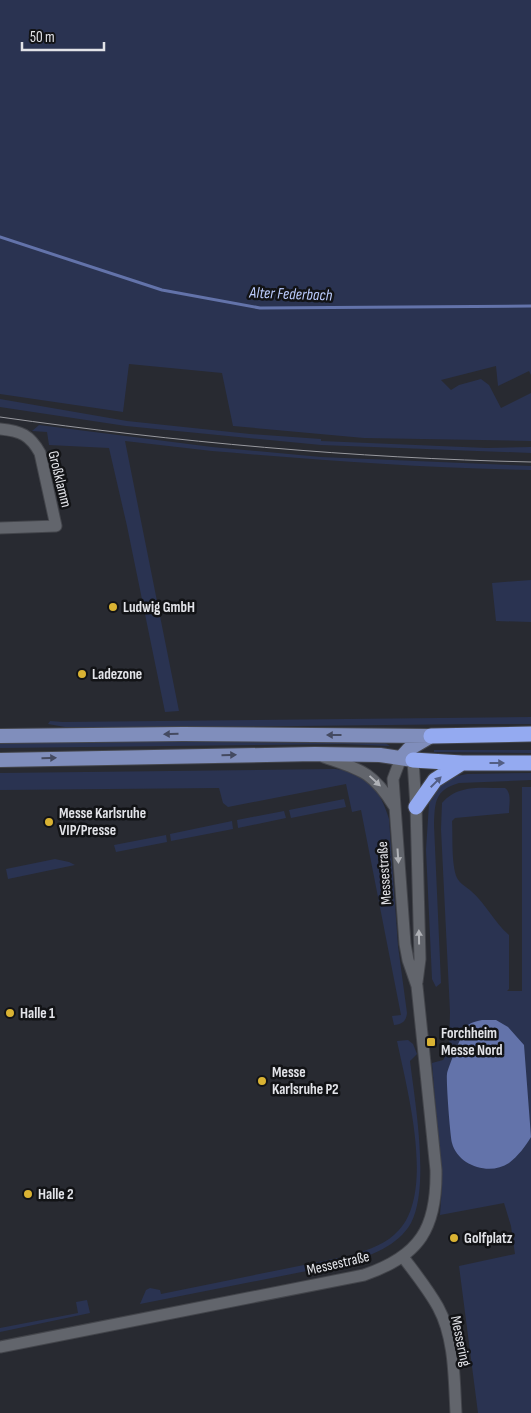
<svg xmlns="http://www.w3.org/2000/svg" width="531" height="1413" viewBox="0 0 531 1413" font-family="'Sofia Sans Condensed',sans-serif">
	<rect width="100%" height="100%" fill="#282a31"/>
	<path fill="#2a3351" d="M 0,0 L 531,0 L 531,375 L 529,371 L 498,386 L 496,366 L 441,380 L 451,390 L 459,385 L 481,379 L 489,385 L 501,408 L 531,393 L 531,441 L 364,438 L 233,426 L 222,373 L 129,364 L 123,412 L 0,394 Z
		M 0,399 L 127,421 L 250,434 L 321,439 L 321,441 L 487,448 L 531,447 L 531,453 L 321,445 L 126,426 L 0,407 Z
		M 39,425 L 212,447 L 321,457 L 531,466 L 531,470 C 425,468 318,460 212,451 C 183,448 154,444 125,441 L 179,711 L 165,712 L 127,526 L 109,448 L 49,445 L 47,432 L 32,431 Z
		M 531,580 L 531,622 L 496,621 L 492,583 Z
		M 531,717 L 531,724 L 476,724 L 129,728 L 65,727 L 48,724 L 50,721 L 63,722 Z
		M 365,739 L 382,741 L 390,746 L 343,744 L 0,748 L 0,743 Z
		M 434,750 L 531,750 L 531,753 L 434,752 Z
		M 335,769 C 366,772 381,791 389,819 L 398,946 L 407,1013 C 406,1022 402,1024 394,1025 L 392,1016 L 401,1015 L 361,810 L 352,812 L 346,784 L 228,807 L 223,803 L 219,788 L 0,790 L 0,773 Z
		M 531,773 L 531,780 L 459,783 C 434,790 435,803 434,825 L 441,983 L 436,987 L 432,979 L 426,850 L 429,804 L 434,793 L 441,784 L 452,777 L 467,774 Z
		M 522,787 L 531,787 L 531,1413 L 478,1413 L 459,1266 L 515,1254 L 511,1226 L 504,1203 L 440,1215 L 442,1186 L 432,1063 L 443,1060 L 449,1050 L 450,1012 L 441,829 L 442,803 C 458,784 482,788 505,788 C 512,793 509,804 509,813 L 455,818 L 452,821 C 453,836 451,864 457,878 C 460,884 467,887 471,891 C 486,904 494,922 509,935 L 509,989 L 507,991 L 522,991 Z
		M 344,799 L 346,807 L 291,818 L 289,810 Z
		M 284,811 L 286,818 L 238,828 L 237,820 Z
		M 232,821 L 233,829 L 171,841 L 170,834 Z
		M 166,835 L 167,842 L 116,852 L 114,845 Z
		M 55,859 L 69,862 L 75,865 L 8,879 L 6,869 Z
		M 408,1040 L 413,1044 L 417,1054 L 410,1061 C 415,1102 430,1187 411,1223 C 398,1246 370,1256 347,1263 L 140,1304 L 146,1290 L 150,1288 L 160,1290 L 161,1294 L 353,1255 C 369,1249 387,1244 399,1230 C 435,1191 407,1089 397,1041 Z
		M 87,1300 L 90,1313 L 0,1332 L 0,1328 L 78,1313 L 76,1302 Z"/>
	<path fill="#6373aa" d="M 482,1020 L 496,1020 L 508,1027 L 524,1045 L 531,1137 C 525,1147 518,1156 509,1163 C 490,1176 458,1166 452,1143 C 450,1135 446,1081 447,1074 C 448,1067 464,1029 468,1025 C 472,1022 478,1021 482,1020 Z"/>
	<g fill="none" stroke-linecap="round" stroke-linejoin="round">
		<path stroke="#6373aa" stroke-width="3" d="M 0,237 L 162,290 L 260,308 L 531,306"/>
		<g stroke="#43454b" stroke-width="13">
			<path id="minor" d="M 0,429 C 21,431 30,435 40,453 L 56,526 L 0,528
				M 324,757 C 361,770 372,771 394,806
				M 413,760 L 416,807 L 420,959 L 417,982
				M 403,1257 C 415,1273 428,1289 438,1307 C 455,1338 454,1379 456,1413
				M 0,1347 L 364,1275 C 420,1256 437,1228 436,1170 L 417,986 L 408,960 L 405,944 L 393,779 L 401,758"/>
		</g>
		<g stroke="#43454b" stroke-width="16">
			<path id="major" d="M 0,736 L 183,734 L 431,736
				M 401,758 L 409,749 L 431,736
				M 0,760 L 315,754 L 380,755 L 413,760"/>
		</g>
		<g stroke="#43454b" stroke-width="17">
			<path id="highway" d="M 431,736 L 531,734
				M 413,760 L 462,763 L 531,763
				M 416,807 L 435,780 L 462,763"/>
		</g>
		<use href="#minor" stroke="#62656c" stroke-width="11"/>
		<use href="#major" stroke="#808ebc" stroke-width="14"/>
		<use href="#highway" stroke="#94aaf1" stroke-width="15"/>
		<path stroke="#98999f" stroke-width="1" d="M 0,417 C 176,442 353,458 531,462"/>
	</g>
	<defs><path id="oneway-solid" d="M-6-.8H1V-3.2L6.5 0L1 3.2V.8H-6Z" transform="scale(1.25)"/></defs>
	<g fill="#444a61">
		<use href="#oneway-solid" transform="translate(171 734) rotate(179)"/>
		<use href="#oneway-solid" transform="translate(334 735) rotate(-180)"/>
		<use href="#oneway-solid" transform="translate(229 755) rotate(-1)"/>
		<use href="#oneway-solid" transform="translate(49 758) rotate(-2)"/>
	</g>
	<g fill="#535e84">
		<use href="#oneway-solid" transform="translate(497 763)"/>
		<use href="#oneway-solid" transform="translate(436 782) rotate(-45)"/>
	</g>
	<g fill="#afb1b6">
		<use href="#oneway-solid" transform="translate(375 781) rotate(43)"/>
		<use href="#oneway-solid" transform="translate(398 856) rotate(86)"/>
		<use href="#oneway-solid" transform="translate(419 937) rotate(-91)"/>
	</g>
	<g fill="#dab333" stroke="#121316" stroke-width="2">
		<circle cx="113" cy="607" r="5"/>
		<circle cx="82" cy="674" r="5"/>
		<circle cx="49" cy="822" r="5"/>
		<circle cx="10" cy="1013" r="5"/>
		<rect x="426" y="1037" width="10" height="10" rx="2.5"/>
		<circle cx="262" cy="1081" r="5"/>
		<circle cx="28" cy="1194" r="5"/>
		<circle cx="454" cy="1238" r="5"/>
	</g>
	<g text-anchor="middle" stroke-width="5" stroke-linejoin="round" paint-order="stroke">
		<g font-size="15" fill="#e2e3e8" stroke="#121316">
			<text transform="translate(60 479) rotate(76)" y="5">Großklamm</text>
			<text transform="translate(384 873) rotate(-94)" y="5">Messestraße</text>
			<text transform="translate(338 1263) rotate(-13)" y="5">Messestraße</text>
			<text transform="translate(461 1341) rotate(78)" y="5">Messering</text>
		</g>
		<g font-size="15" font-weight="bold" fill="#e2e3e8" stroke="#121316" text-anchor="start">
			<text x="123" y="612">Ludwig GmbH</text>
			<text x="92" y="679">Ladezone</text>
			<text x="59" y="818">Messe Karlsruhe<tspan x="59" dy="17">VIP/Presse</tspan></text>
			<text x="20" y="1018">Halle 1</text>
			<text x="441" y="1038">Forchheim<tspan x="441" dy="17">Messe Nord</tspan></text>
			<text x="272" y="1077">Messe<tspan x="272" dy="17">Karlsruhe P2</tspan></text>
			<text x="38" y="1199">Halle 2</text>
			<text x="464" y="1243">Golfplatz</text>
		</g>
		<g font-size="16" font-style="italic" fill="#bcccfd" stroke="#121316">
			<text transform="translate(291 293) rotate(2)" y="6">Alter Federbach</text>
		</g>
	</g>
	<path d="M22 42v8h82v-8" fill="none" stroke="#e2e3e8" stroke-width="2.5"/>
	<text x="30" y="42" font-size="15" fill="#e2e3e8" stroke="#121316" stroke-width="4" paint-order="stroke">50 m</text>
</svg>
